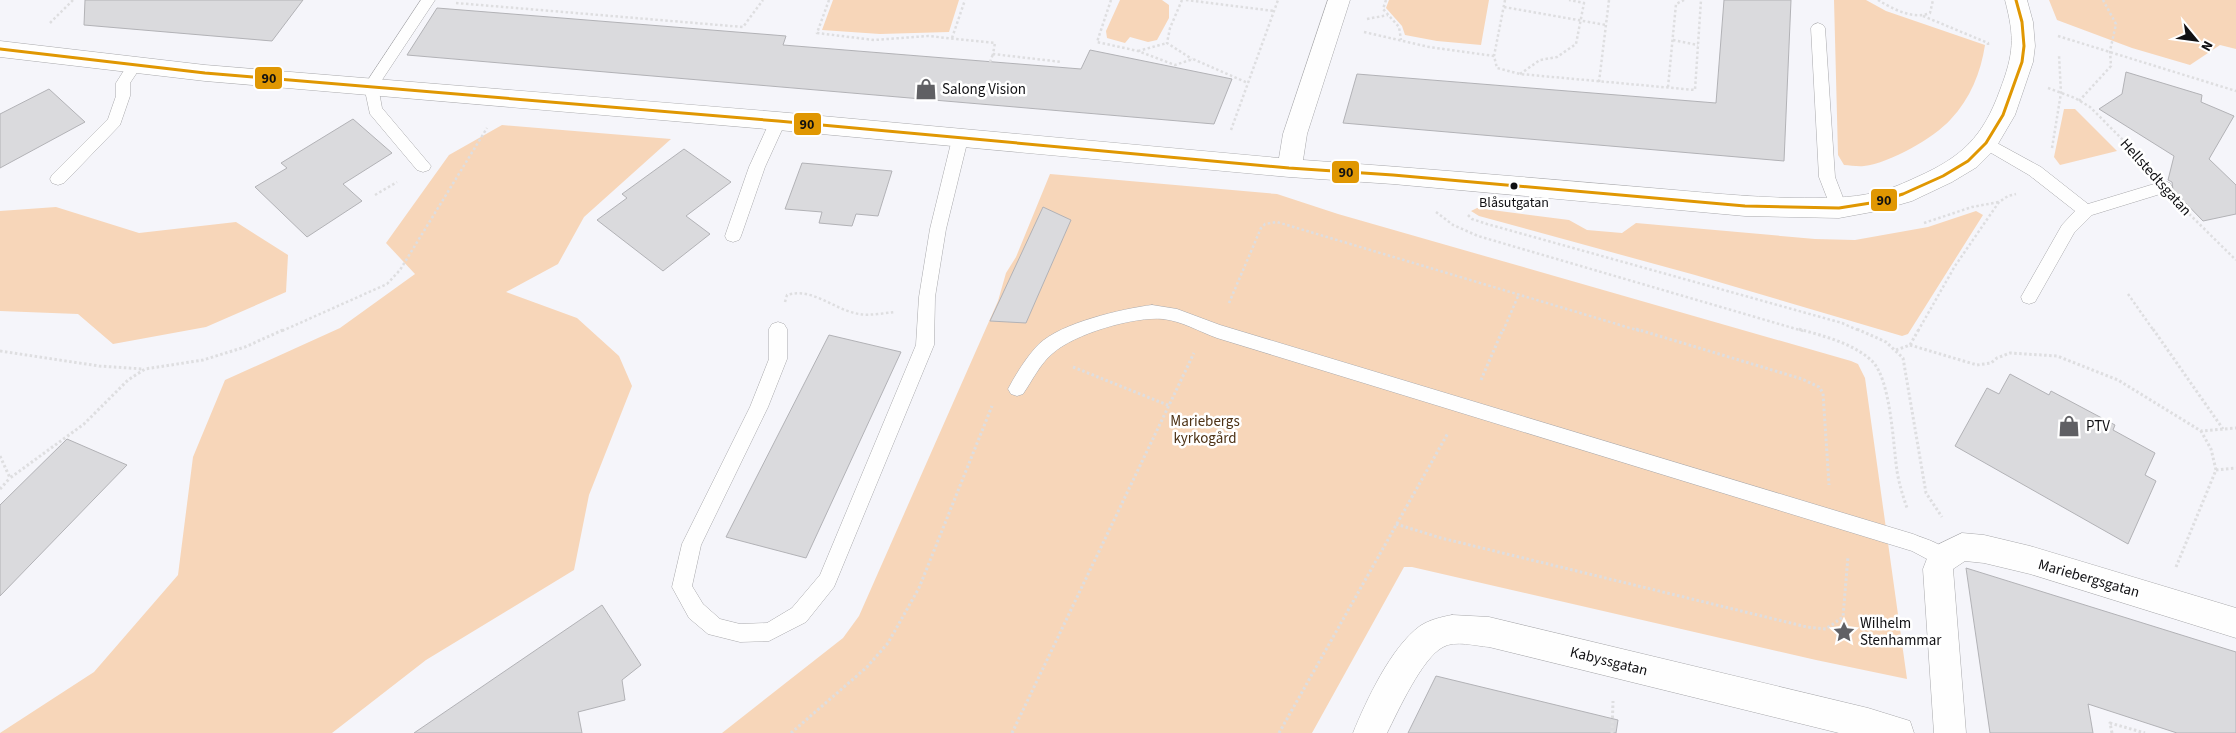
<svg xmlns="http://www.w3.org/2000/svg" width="2236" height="733" viewBox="0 0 2236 733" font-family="'Source Sans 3',sans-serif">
	<rect width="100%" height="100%" fill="#f5f5fa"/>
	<path fill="#f7d6b9" d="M 833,0 L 959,0 L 949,32 L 880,34 L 822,30 Z
		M 1120,0 L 1162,0 L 1169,5 L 1169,18 L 1157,40 L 1148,42 L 1130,37 L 1125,43 L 1107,38 L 1106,31 Z
		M 1389,0 L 1489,0 L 1481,45 L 1437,41 L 1405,35 L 1402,26 L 1386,8 Z
		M 1834,0 L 1866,0 L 1886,11 L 1985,45 C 1981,72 1970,99 1951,119 C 1934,138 1890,163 1864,166 C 1858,167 1850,165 1844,165 L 1838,155 Z
		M 2049,0 L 2236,0 L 2236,49 L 2220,45 L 2190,65 L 2132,48 L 2057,20 Z
		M 2064,109 L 2075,109 L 2117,151 L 2060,165 L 2054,157 Z
		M 502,125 L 671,139 L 584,217 L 558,264 L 506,292 L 577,318 L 619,356 L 632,386 L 589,495 L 574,570 L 426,660 L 332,733 L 0,733 L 94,672 L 178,575 L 193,457 L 225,380 L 340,328 L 415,274 L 386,243 L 449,155 Z
		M 1050,174 L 1277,194 L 1338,214 L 1851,361 L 1858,364 L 1865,378 L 1907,679 L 1816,660 L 1412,567 L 1404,567 L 1312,733 L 722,733 L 843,638 L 859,616 L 998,301 L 1006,273 L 1016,257 Z
		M 56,207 L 139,233 L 236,222 L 288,255 L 286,292 L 206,327 L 113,344 L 78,314 L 0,311 L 0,211 Z
		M 1477,208 L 1569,220 L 1587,230 L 1622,233 L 1636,223 L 1815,239 L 1855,240 L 1928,227 L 1976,211 L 1983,215 L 1908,334 L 1902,336 L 1695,275 L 1479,216 L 1471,211 Z"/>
	<path fill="#dadadd" stroke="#b2b2b6" d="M 85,0 L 303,0 L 272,41 L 84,25 Z
		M 1724,0 L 1791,0 L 1784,161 L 1343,123 L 1357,74 L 1716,103 Z
		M 437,8 L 786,36 L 783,45 L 1081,69 L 1090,50 L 1232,79 L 1214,124 L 407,55 Z
		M 2126,72 L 2202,95 L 2201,102 L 2234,116 L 2209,159 L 2236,185 L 2236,214 L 2203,221 L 2173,190 L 2172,182 L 2168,180 L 2174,156 L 2099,109 L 2122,94 Z
		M 49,89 L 85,122 L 0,168 L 0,114 Z
		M 353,119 L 392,153 L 343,184 L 362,201 L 307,237 L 255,187 L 287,168 L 281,163 Z
		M 684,149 L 731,182 L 686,216 L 710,234 L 663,271 L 597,220 L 627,198 L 622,194 Z
		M 802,163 L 892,171 L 878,216 L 856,214 L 852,226 L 819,223 L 822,212 L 785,209 Z
		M 1043,207 L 1071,220 L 1026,323 L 990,321 Z
		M 829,335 L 901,352 L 806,558 L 726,537 Z
		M 2010,374 L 2049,395 L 2051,391 L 2115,425 L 2113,430 L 2155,453 L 2145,475 L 2156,481 L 2128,544 L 1955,446 L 1987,388 L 1999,394 Z
		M 67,439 L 127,465 L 0,596 L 0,505 Z
		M 1966,568 L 2236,652 L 2236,733 L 2177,733 L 2088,704 L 2093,733 L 1990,733 Z
		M 602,605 L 641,665 L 622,680 L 625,700 L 578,712 L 582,733 L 414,733 Z
		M 1436,676 L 1618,720 L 1616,733 L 1408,733 Z"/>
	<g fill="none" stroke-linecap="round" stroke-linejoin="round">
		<g stroke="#a9a9ac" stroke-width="1">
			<path id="service" d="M 421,0 L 435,0 L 378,86 L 382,108 L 431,166 L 429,170 L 423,172 L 417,170 L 370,114 L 364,86 Z
				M 1818,23 L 1823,25 L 1825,28 L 1835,177 L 1847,208 L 1845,212 L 1839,214 L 1833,212 L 1831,208 L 1819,177 L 1811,28 L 1813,25 Z
				M 135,60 L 140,61 L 142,65 L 130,83 L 130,96 L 120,125 L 64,183 L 58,185 L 52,183 L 50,179 L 52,175 L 108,119 L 116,96 L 116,83 L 130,61 Z
				M 778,116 L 783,117 L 786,121 L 765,167 L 741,236 L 739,240 L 733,242 L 727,240 L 725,236 L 749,167 L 770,121 L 773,117 Z
				M 960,133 L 965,135 L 968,139 L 946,229 L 935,297 L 934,345 L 834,587 L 806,622 L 769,641 L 740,642 L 708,634 L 689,618 L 672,587 L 682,544 L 750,407 L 769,359 L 769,329 L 772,324 L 778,322 L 784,324 L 787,329 L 787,359 L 768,407 L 701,545 L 692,586 L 703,604 L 720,619 L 740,624 L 767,623 L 792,608 L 820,575 L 916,345 L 919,297 L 930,229 L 952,139 L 955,135 Z
				M 1986,137 L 2041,167 L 2088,204 L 2164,181 L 2170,183 L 2172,187 L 2170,191 L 2092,215 L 2074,233 L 2035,302 L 2029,304 L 2023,302 L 2021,297 L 2062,225 L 2075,211 L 2029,175 L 1981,147 L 1978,143 L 1981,139 Z
				M 1152,305 L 1177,309 L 1220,325 L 1913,534 C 1927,540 1945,543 1952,558 L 1949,564 L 1942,567 L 1912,551 L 1217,338 C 1200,332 1182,321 1163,319 C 1135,316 1073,334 1052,354 C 1040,364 1032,381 1023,394 L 1017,396 L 1011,394 L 1008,389 C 1016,374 1027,356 1039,344 C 1061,323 1121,309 1152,305 Z"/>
		</g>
		<g stroke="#a9a9ac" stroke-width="1">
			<path id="minor" d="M 1328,0 L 1350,0 L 1307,134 L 1303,160 C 1419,168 1535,178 1651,188 C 1699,192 1746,197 1794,198 C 1822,198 1850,199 1877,192 C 1891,189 1904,183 1917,177 C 1962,157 1983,137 2000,90 C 2014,53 2015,38 2005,0 L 2027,0 L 2033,22 L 2035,46 L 2033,62 L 2015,115 L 1995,149 L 1977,167 L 1952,182 L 1912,201 L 1877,211 L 1839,218 L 1745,216 L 1393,184 L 1289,177 L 778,130 L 205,81 L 0,57 L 0,41 L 205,65 L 778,112 L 1279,158 L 1283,134 Z
				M 1962,533 L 1984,535 L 2030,546 L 2236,608 L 2236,638 L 2030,574 L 1984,563 L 1965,561 L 1953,569 L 1966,733 L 1934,733 L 1923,569 L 1931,548 Z
				M 1452,615 L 1489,617 L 1868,708 L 1910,721 L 1914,733 L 1839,733 L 1489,647 C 1476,646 1455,640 1443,647 C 1422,658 1398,711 1387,733 L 1353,733 C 1366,701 1391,647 1420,626 C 1429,620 1441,617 1452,615 Z"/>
		</g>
		<path stroke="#dedee0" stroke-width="2.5" stroke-dasharray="2.5 2.5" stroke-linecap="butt" d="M 829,0 L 817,33 L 874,40 L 928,36 L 995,43 L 993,54 L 1062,62
			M 1111,0 L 1097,42 L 1138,51 L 1175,65 L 1193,59 L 1248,83
			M 1182,0 L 1170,28 L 1167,43 L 1192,59
			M 1186,0 L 1274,11
			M 1386,0 L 1383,9 L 1399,27 L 1401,40
			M 1505,0 L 1494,56 L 1497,68 L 1520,74 L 1695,90 L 1701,0
			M 1878,0 C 1893,9 1913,20 1930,13 L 1933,0
			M 456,3 L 743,27 L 763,0
			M 1504,7 L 1606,25
			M 1923,16 L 1988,43 L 1988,45
			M 1367,19 L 1388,15
			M 50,23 L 73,0
			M 1364,32 L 1429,47 L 1494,56
			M 2058,36 L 2236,91
			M 952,38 L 965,0
			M 1673,40 L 1698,45
			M 1138,51 L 1167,43
			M 990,62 L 993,54
			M 1520,74 L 1540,60 L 1557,57 L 1576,44 L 1584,3 L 1569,0
			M 1599,82 L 1609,0
			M 1668,87 L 1676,4 L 1684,0
			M 2048,88 L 2075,98 L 2090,107 L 2145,162
			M 2079,101 L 2111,66 L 2110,51 L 2116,24 L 2103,0
			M 1231,130 L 1278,0
			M 2052,148 L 2061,93 L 2059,55
			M 375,195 L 397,182
			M 2182,207 L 2236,260
			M 1436,212 L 1453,225 L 1478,236 L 1803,331
			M 1468,215 L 1472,219 L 1487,224 L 1842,323 L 1860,331
			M 1924,223 L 1972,207 L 1999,202
			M 2128,294 L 2154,331
			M 785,302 L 787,295 C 813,287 834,310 859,314 C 870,316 884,313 895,312
			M 1229,303 L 1261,228 L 1265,224 L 1277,222 L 1640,331
			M 282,331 L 387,284 L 400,270 L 487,128
			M 1503,331 L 1519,294
			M 1918,331 L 1955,266 L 1999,202 L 2008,196 L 2016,194"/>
		<path stroke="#dedee0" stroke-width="3" stroke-dasharray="2.5 2.5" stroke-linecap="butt" d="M 1636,329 L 1802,379 L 1819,387 L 1823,393 L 1829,485
			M 1799,329 C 1823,336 1853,343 1872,361 C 1891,380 1893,444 1897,471 C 1899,484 1903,496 1907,508
			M 1857,329 L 1886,342 L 1903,358 L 1926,493 L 1942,517
			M 2153,329 L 2223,429
			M 1910,345 L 1977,365 L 1991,363 L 1997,358 L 2010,353 L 2057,356 L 2118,380 L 2201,431 L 2236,428
			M 1896,350 L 1910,345 L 1919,329
			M 0,351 L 99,366 L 143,369
			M 1073,367 L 1170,406
			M 1481,380 L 1503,329
			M 0,456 L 10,478 L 84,424 L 128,380 L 145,369 L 203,360 L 245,347 L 285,329
			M 2216,470 L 2236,468
			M 0,489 L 10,478
			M 1396,524 L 1441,538 L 1807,627 L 1826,629 L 1843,617 L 1848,556
			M 2176,567 L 2216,470 L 2211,449 L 2201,431
			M 791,733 L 867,667 L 888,643 L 919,588 L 992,406
			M 1012,733 L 1194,353
			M 1279,733 L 1448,433
			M 1612,733 L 1613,701
			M 2112,733 L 2110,723 L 2145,733"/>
		<use href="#service" fill="#fefefe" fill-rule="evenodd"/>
		<use href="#minor" fill="#fefefe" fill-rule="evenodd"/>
		<g stroke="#fff" stroke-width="6">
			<path id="bus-1" d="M 0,49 L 205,73 L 778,121 L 1289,168 L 1393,175 L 1745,206 L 1839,208 L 1877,202 L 1903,194 L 1943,176 L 1968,161 L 1986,143 L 2003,115 L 2022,62 L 2024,46 L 2022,22 L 2016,0"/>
		</g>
		<use href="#bus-1" stroke="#e09702" stroke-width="3"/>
	</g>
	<defs>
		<g id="shop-bare" transform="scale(1.725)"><path d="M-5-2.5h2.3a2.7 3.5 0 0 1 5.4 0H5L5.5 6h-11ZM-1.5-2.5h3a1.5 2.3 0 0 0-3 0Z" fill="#606064" stroke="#fff" stroke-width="2.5" paint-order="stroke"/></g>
		<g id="sight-bare" transform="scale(1.725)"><path d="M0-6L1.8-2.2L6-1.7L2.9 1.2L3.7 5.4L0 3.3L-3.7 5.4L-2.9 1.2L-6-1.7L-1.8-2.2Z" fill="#606064" stroke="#fff" stroke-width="2.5" paint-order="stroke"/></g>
	</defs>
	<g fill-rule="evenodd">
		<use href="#shop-bare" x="926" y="89"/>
		<use href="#shop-bare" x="2069" y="426"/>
		<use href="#sight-bare" x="1844" y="632"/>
	</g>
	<circle fill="#101013" stroke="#fff" stroke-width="2" cx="1514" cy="186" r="4.5"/>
	<g text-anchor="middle" stroke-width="5" stroke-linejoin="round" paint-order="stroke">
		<g font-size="14" fill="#101013" stroke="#fff">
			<text x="1514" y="207">Blåsutgatan</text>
		</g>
		<g font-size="15" fill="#101013" stroke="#fff" text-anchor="start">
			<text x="942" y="94">Salong Vision</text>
			<text x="2086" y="431">PTV</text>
			<text x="1860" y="628">Wilhelm<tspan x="1860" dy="17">Stenhammar</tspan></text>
		</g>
		<g font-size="15" fill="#101013" stroke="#fff">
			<text transform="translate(2156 177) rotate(48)" y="5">Hellstedtsgatan</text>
			<text transform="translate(2089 578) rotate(16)" y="5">Mariebergsgatan</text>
			<text transform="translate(1609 661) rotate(14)" y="5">Kabyssgatan</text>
		</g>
		<g font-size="15" fill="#4d3215" stroke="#fff">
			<text x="1205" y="426">Mariebergs<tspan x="1205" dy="17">kyrkogård</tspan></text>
		</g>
	</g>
	<g stroke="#fff" stroke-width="2">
		<rect x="254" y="66" width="29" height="24" rx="5" fill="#e09702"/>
		<rect x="793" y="112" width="29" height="24" rx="5" fill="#e09702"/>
		<rect x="1331" y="160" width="29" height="24" rx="5" fill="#e09702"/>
		<rect x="1870" y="188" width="28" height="24" rx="5" fill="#e09702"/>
	</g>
	<g font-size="14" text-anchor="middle" font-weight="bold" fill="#111">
		<text x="269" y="83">90</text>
		<text x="807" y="129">90</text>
		<text x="1346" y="177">90</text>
		<text x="1884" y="205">90</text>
	</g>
	<g transform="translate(2196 40) rotate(119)" stroke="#ffffff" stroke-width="4" paint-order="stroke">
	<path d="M0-4L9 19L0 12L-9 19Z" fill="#101013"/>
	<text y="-8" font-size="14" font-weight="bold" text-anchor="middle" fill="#101013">N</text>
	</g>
</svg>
